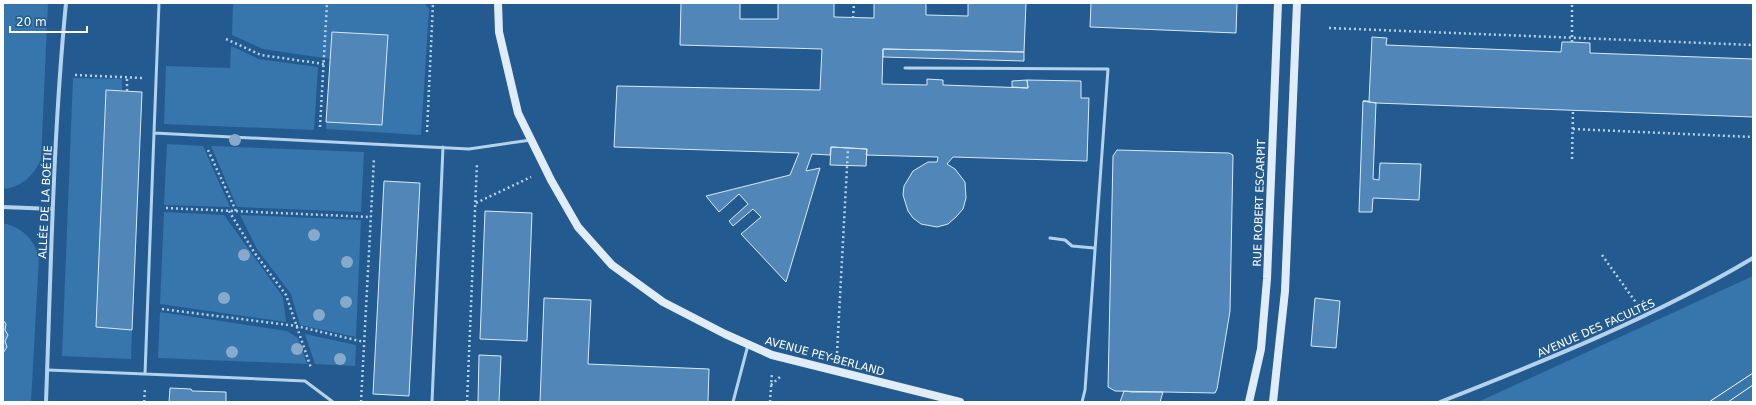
<svg xmlns="http://www.w3.org/2000/svg" width="1756" height="405" viewBox="0 0 1756 405" font-family="'DejaVu Sans',sans-serif">
	<rect width="100%" height="100%" fill="#235b90"/>
	<path fill="#3775ad" d="M 3,3 L 48,3 L 41,160 C 32,177 22,187 3,189 Z
		M 233,3 L 424,3 L 429,9 L 421,135 L 326,129 L 326,122 L 382,125 L 388,35 L 332,32 L 330,59 L 263,49 L 232,35 Z
		M 231,46 L 259,59 L 318,67 L 314,130 L 164,124 L 166,66 L 230,68 Z
		M 73,78 L 122,79 L 122,91 L 106,90 L 96,327 L 132,330 L 131,359 L 62,356 Z
		M 167,144 L 203,146 L 230,207 L 164,205 Z
		M 211,146 L 364,152 L 361,212 L 237,207 Z
		M 164,212 L 224,215 L 283,297 L 286,322 L 160,304 Z
		M 240,215 L 361,220 L 356,337 L 300,325 L 291,294 L 257,249 Z
		M 3,223 C 22,228 32,237 39,256 L 31,402 L 3,402 Z
		M 1753,276 L 1753,402 L 1478,402 Z
		M 160,312 L 287,331 L 298,338 L 307,364 L 158,358 Z
		M 305,334 L 356,345 L 355,366 L 315,364 Z"/>
	<path fill="#5087b8" stroke="#d9eaf9" d="M 681,3 L 740,3 L 740,19 L 778,19 L 778,3 L 834,3 L 834,17 L 874,18 L 874,3 L 926,3 L 926,15 L 968,16 L 968,3 L 1026,3 L 1024,52 L 883,49 L 882,84 L 927,85 L 927,79 L 943,80 L 943,85 L 1028,88 L 1027,80 L 1081,81 L 1081,98 L 1089,98 L 1087,161 L 953,157 L 947,164 L 955,169 L 965,182 L 966,198 L 963,209 L 956,217 L 948,224 L 937,227 L 921,224 L 913,218 L 908,211 L 903,195 L 904,186 L 913,171 L 928,162 L 937,162 L 938,157 L 866,155 L 867,149 L 831,147 L 830,155 L 812,154 L 806,171 L 820,168 L 786,282 L 741,234 L 761,217 L 753,209 L 733,226 L 729,221 L 748,204 L 739,194 L 719,212 L 706,196 L 790,175 L 799,153 L 614,147 L 617,86 L 820,90 L 822,49 L 680,45 Z
		M 1091,3 L 1237,3 L 1236,33 L 1090,27 Z
		M 332,32 L 388,35 L 382,125 L 326,122 Z
		M 1372,37 L 1387,38 L 1386,45 L 1561,52 L 1562,42 L 1572,42 L 1590,43 L 1590,53 L 1753,59 L 1753,117 L 1376,103 L 1363,101 L 1369,101 Z
		M 883,49 L 1024,52 L 1024,61 L 883,57 Z
		M 1027,80 L 1028,88 L 1012,87 L 1012,81 Z
		M 106,90 L 142,92 L 132,330 L 96,327 Z
		M 1363,101 L 1376,103 L 1373,179 L 1379,180 L 1380,163 L 1421,164 L 1419,200 L 1373,198 L 1372,212 L 1359,212 Z
		M 831,147 L 867,149 L 866,166 L 830,165 Z
		M 1117,150 L 1229,153 L 1233,155 L 1230,311 L 1217,389 L 1215,393 L 1115,391 L 1108,387 L 1113,156 Z
		M 384,181 L 420,183 L 409,396 L 373,394 Z
		M 485,211 L 532,213 L 527,341 L 480,339 Z
		M 544,298 L 591,300 L 588,364 L 709,369 L 708,402 L 540,402 Z
		M 1315,298 L 1340,301 L 1336,348 L 1311,346 Z
		M 3,320 L 6,324 L 5,330 L 8,335 L 5,341 L 7,347 L 3,353 L 3,361 Z
		M 479,355 L 501,356 L 499,402 L 478,402 Z
		M 170,388 L 191,389 L 192,391 L 226,392 L 226,402 L 169,402 Z
		M 1124,391 L 1132,392 L 1163,392 L 1160,402 L 1120,402 Z"/>
	<g fill="none" stroke-linecap="round" stroke-linejoin="round">
		<path stroke="#b4d2ec" stroke-width="2.5" stroke-dasharray="2 3" stroke-linecap="butt" d="M 853,18 L 854,3
			M 1329,28 L 1753,45
			M 226,39 L 261,55 L 324,64
			M 1572,42 L 1572,3
			M 75,75 L 142,78
			M 127,91 L 127,77
			M 320,127 L 327,3
			M 1573,129 L 1753,137
			M 427,132 L 433,3
			M 208,150 L 236,211
			M 1572,159 L 1573,110
			M 476,203 L 531,177
			M 166,208 L 370,217
			M 229,211 L 254,252 L 286,295 L 311,368
			M 1602,255 L 1637,304
			M 162,309 L 296,326 L 364,342
			M 837,353 L 848,148
			M 771,385 L 781,376
			M 144,402 L 145,389
			M 361,402 L 374,158
			M 467,402 L 477,163
			M 770,402 L 772,373"/>
		<path stroke="#b4d2ec" stroke-width="3" d="M 905,68 L 1108,69 L 1085,390 L 1082,402
			M 154,133 L 159,3
			M 1050,238 L 1065,240 L 1072,246 L 1094,248
			M 48,370 L 145,374
			M 333,402 L 305,381 L 145,374 L 154,133 L 469,149 L 531,140
			M 432,402 L 443,147
			M 733,402 L 748,345"/>
		<path stroke="#b4d2ec" stroke-width="4" d="M 3,207 L 53,209
			M 46,402 C 51,269 53,136 66,3
			M 1440,402 C 1547,360 1654,317 1753,258"/>
		<path stroke="#e0edf9" stroke-width="8" d="M 498,3 L 499,32 L 518,113 L 551,180 L 578,227 L 612,265 L 663,302 L 725,334 L 772,355 L 960,402
			M 1249,402 L 1261,349 L 1267,279 L 1278,3
			M 1273,402 L 1285,291 L 1297,3"/>
		<path stroke="#fff" stroke-width="1" d="M 1709,402 L 1753,373
			M 1728,402 L 1753,385"/>
	</g>
	<g fill="#87aaca">
		<circle cx="235" cy="140" r="6"/>
		<circle cx="314" cy="235" r="6"/>
		<circle cx="244" cy="255" r="6"/>
		<circle cx="347" cy="262" r="6"/>
		<circle cx="224" cy="298" r="6"/>
		<circle cx="346" cy="302" r="6"/>
		<circle cx="319" cy="315" r="6"/>
		<circle cx="297" cy="349" r="6"/>
		<circle cx="232" cy="352" r="6"/>
		<circle cx="340" cy="359" r="6"/>
	</g>
	<g text-anchor="middle" stroke-width="3" stroke-linejoin="round" paint-order="stroke">
		<g font-size="11" fill="#fff" stroke="#235b90">
			<text transform="translate(45 202) rotate(-87)" y="4">ALLÉE DE LA BOÉTIE</text>
			<text transform="translate(1259 203) rotate(-88)" y="4">RUE ROBERT ESCARPIT</text>
			<text transform="translate(1596 328) rotate(-24)" y="4">AVENUE DES FACULTÉS</text>
			<text transform="translate(825 356) rotate(15)" y="4">AVENUE PEY-BERLAND</text>
		</g>
	</g>
	<rect width="1756" height="405" fill="none" stroke="#ffffff" stroke-width="8"/>
	<path d="M10 26v6h77v-6" fill="none" stroke="#ffffff" stroke-width="2"/>
	<text x="16" y="26" font-size="12" fill="#ffffff" stroke="#235b90" stroke-width="3" paint-order="stroke">20 m</text>
</svg>
